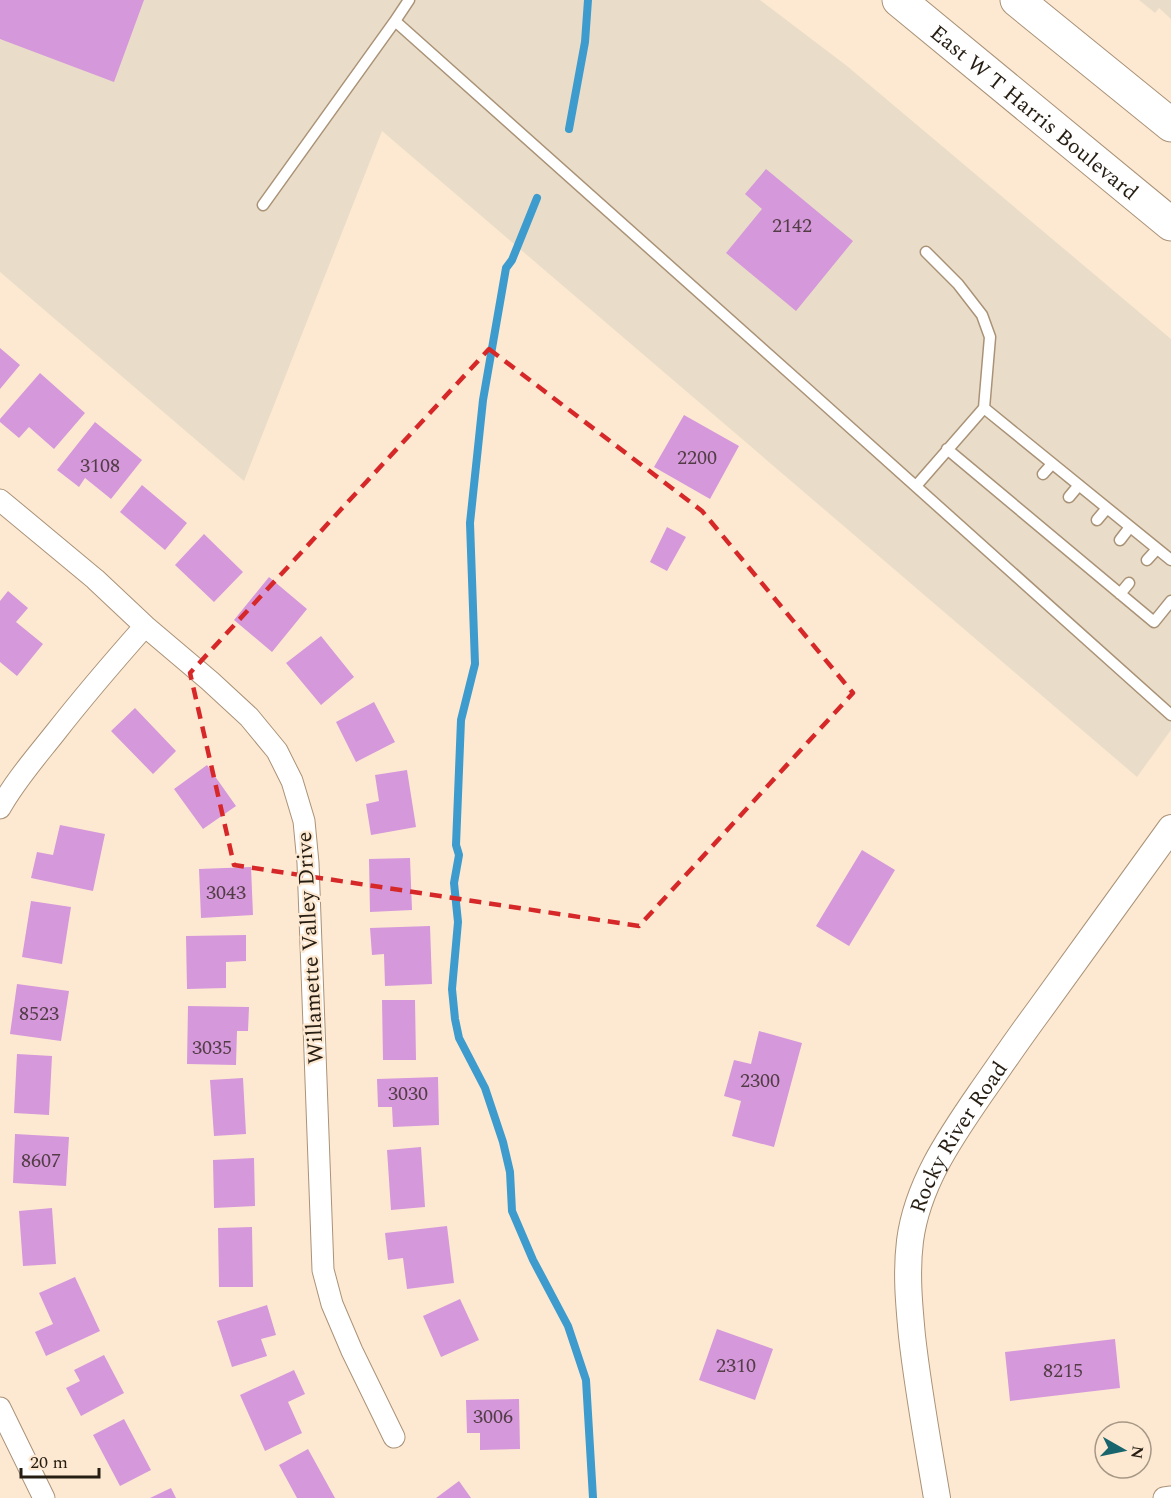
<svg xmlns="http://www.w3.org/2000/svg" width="1171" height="1498" viewBox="0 0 1171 1498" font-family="Spectral,serif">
	<rect width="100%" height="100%" fill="#fde9d2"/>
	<path fill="#e9ddc9" d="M 0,0 L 760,0 L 847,66 L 1171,339 L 1171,730 L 1137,777 L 382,131 L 244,481 L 0,272 Z
		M 1139,0 L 1171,0 L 1171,19 L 1159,8 L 1155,13 Z"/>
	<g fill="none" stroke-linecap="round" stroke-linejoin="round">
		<path stroke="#3e9bcd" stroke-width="8" d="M 569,129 L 585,42 L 588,0
			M 537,198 L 512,260 L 506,268 L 483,400 L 470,523 L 475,664 L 461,720 L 456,845 L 459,855 L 454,883 L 458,922 L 452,989 L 455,1019 L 459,1038 L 485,1088 L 503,1142 L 510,1172 L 512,1211 L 533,1260 L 568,1326 L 586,1380 L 593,1498"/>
	</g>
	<path fill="#d598db" d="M 0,0 L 144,0 L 114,82 L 0,39 Z
		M 766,169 L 853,241 L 796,311 L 726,253 L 762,209 L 745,194 Z
		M 0,348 L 20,365 L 0,389 Z
		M 40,373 L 85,413 L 54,449 L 29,427 L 19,438 L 0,422 L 0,419 Z
		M 684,415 L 739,446 L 710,499 L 654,467 Z
		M 95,422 L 142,460 L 111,499 L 85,478 L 79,487 L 57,470 Z
		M 142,485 L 187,523 L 165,550 L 120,512 Z
		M 667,527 L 686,537 L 667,571 L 650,562 Z
		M 204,534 L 243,572 L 214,602 L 175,565 Z
		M 269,577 L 307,609 L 272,652 L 234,620 Z
		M 8,591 L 28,608 L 16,622 L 43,644 L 17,676 L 0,662 L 0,601 Z
		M 321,636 L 354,677 L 321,705 L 286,663 Z
		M 374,702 L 395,742 L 356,762 L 336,722 Z
		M 135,708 L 176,751 L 153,774 L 111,731 Z
		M 207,765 L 236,806 L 203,829 L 174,789 Z
		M 407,770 L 416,827 L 371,835 L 366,804 L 379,801 L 375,775 Z
		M 60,825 L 105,834 L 93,891 L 31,878 L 37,852 L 53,855 Z
		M 862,850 L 895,870 L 849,946 L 816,926 Z
		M 410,858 L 412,910 L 370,912 L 369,859 Z
		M 251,867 L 253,915 L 201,918 L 199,869 Z
		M 31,901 L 71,907 L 62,964 L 22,957 Z
		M 430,926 L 432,984 L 385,986 L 384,954 L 372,955 L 370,928 Z
		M 246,935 L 246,961 L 226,962 L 226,988 L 187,989 L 186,936 Z
		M 17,984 L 69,991 L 61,1041 L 10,1034 Z
		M 382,1000 L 415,1000 L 416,1060 L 383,1060 Z
		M 188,1006 L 249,1007 L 248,1031 L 237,1031 L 236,1065 L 187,1064 Z
		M 759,1031 L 802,1043 L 774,1147 L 732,1136 L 741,1101 L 724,1096 L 734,1060 L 751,1064 Z
		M 17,1054 L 52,1056 L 49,1115 L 14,1113 Z
		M 438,1077 L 439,1125 L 393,1127 L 392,1107 L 378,1107 L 377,1079 Z
		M 243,1078 L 246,1134 L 214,1136 L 210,1080 Z
		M 15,1134 L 69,1137 L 66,1186 L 13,1183 Z
		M 421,1147 L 425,1207 L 391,1210 L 387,1150 Z
		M 254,1158 L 255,1206 L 214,1208 L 213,1160 Z
		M 52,1208 L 56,1264 L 23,1266 L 19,1211 Z
		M 447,1226 L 454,1283 L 407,1289 L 403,1258 L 388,1260 L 385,1233 Z
		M 252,1227 L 253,1287 L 219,1287 L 218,1228 Z
		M 75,1277 L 100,1331 L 46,1356 L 35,1332 L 53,1324 L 39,1293 Z
		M 460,1299 L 479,1340 L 441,1357 L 423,1316 Z
		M 267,1305 L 276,1335 L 261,1339 L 267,1356 L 232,1367 L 217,1321 Z
		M 717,1329 L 773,1349 L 755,1400 L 699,1380 Z
		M 1115,1339 L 1120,1388 L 1010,1401 L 1005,1352 Z
		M 104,1355 L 124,1393 L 81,1416 L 66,1388 L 80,1381 L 74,1370 Z
		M 294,1370 L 305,1394 L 288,1402 L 302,1433 L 265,1451 L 240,1395 Z
		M 519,1399 L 520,1449 L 480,1450 L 480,1433 L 467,1433 L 466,1400 Z
		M 124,1419 L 151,1470 L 120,1486 L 93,1435 Z
		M 308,1449 L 335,1498 L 297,1498 L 279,1465 Z
		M 459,1481 L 471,1498 L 436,1498 Z
		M 171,1488 L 176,1498 L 150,1498 Z"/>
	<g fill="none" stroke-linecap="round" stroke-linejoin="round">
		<g stroke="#aa9277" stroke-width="13">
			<path id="service" d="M 409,0 L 395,21 L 805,387 L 1171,715
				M 263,205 L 395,21
				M 984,408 L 1171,560
				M 947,449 L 1154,622 L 1171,601
				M 1043,474 L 1052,464
				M 916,486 L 984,408 L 990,337 L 982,315 L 958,284 L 926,252
				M 1069,497 L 1079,485
				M 1097,520 L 1107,508
				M 1120,540 L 1130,527
				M 1147,560 L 1157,549
				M 1120,594 L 1129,583"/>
		</g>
		<g stroke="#aa9277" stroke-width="23">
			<path id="minor" d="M 0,500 L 95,579 L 145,626 L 210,681 L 249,717 L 277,751 L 292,781 L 304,821 L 308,863 L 323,1270 L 332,1304 L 352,1351 L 394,1437
				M 0,808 C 15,781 36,757 55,733 C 84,696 114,661 145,626
				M 0,1408 L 44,1498
				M 1164,1498 L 1171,1497"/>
		</g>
		<g stroke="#aa9277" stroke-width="28">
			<g id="tertiary">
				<path id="s1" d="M 937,1498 C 928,1444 918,1390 912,1336 C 909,1304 906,1273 910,1241 C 917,1186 949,1139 980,1094 C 999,1067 1018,1039 1038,1012 C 1082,951 1127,889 1171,828"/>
			</g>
		</g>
		<g stroke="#aa9277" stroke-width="35">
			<g id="primary">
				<path id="s2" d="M 899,0 L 1171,224"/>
				<path d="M 1017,0 L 1171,125"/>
			</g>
		</g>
		<use href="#service" stroke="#fff" stroke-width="10"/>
		<use href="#minor" stroke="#fff" stroke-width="21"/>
		<use href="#tertiary" stroke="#fff" stroke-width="26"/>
		<use href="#primary" stroke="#fff" stroke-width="33"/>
	</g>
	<path fill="none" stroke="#d62828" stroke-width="4.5" stroke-dasharray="12 8" stroke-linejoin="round" d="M 489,349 L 702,511 L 853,693 L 639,926 L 234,865 L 190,673 Z"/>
	<g text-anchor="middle" stroke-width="4.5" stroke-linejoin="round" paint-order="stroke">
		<g font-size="20" fill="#523c45">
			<text x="792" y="232">2142</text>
			<text x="697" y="464">2200</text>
			<text x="100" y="472">3108</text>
			<text x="226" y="899">3043</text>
			<text x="39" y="1020">8523</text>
			<text x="212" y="1054">3035</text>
			<text x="760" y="1087">2300</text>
			<text x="408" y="1100">3030</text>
			<text x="41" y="1167">8607</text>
			<text x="736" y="1372">2310</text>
			<text x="1063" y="1377">8215</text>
			<text x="493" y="1423">3006</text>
		</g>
		<g font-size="22" fill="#271e13" stroke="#fde9d2">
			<text dy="8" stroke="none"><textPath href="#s2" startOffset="176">East W T Harris Boulevard</textPath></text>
			<text transform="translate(309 948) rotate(-93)" y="8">Willamette Valley Drive</text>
			<text dy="8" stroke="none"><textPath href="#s1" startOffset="375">Rocky River Road</textPath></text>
		</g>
	</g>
	<g transform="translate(1123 1450) rotate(99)"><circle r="28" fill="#fde9d2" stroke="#a79886" stroke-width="1.5"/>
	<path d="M0-4.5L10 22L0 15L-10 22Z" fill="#18656e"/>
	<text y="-9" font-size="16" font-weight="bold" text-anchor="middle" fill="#271e13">N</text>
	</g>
	<path d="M21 1468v9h78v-9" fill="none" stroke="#271e13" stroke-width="3"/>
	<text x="30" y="1468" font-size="18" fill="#271e13" stroke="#fde9d2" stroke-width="4.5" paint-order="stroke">20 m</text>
</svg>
